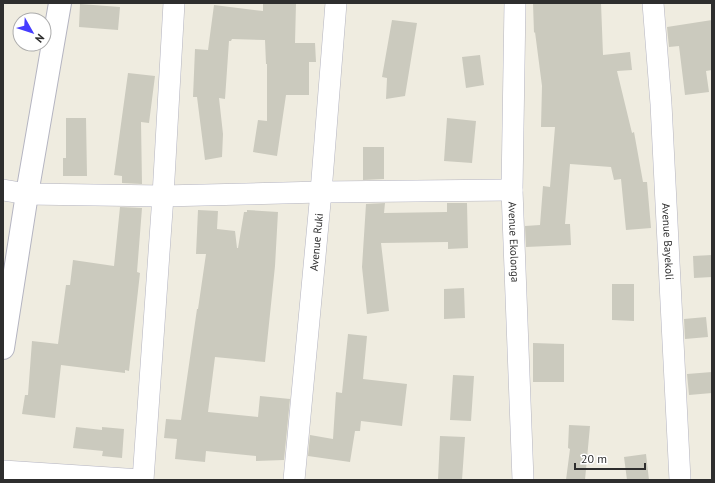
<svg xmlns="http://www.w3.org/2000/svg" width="715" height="483" viewBox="0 0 715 483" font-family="'PT Sans',sans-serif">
	<rect width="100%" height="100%" fill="#efece0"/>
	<path fill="#cbcabe" d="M 263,3 L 296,3 L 295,43 L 315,43 L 316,62 L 309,62 L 309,95 L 286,95 L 277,156 L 253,152 L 258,120 L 267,121 L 267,64 L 266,64 L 265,40 L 232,39 L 231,41 L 229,41 L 225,99 L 219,98 L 223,134 L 222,157 L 205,160 L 197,97 L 193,97 L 195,49 L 208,50 L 214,5 L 263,11 Z
		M 533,3 L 601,3 L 603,55 L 630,52 L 632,70 L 617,71 L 632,133 L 634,132 L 643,182 L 647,182 L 651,228 L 626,230 L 621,179 L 614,180 L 611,167 L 570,164 L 565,224 L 570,224 L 571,245 L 526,247 L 525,226 L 540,225 L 543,186 L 550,187 L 555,127 L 541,127 L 542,86 L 535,32 L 534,33 Z
		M 80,4 L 120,7 L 118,30 L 79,27 Z
		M 392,20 L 417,23 L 405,96 L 386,99 L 387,78 L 382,77 Z
		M 712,20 L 712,70 L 706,71 L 709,92 L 685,95 L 679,46 L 669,47 L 667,27 Z
		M 480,55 L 484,85 L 466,88 L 462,57 Z
		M 128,73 L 155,76 L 149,123 L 141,122 L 142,184 L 122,183 L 122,176 L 114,175 Z
		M 66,118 L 86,118 L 87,176 L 63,176 L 63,158 L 66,158 Z
		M 447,118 L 476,121 L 472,163 L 444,161 Z
		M 363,147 L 384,147 L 384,179 L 363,180 Z
		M 385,203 L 384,213 L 447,212 L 447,203 L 467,203 L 468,248 L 448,249 L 448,242 L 381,243 L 389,311 L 367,314 L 362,267 L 366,204 Z
		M 120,207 L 142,208 L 137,272 L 140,273 L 129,371 L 125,370 L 125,373 L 61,365 L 55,418 L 22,414 L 25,395 L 28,395 L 32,341 L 58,344 L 66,285 L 70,285 L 73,260 L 114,266 Z
		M 198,210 L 218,211 L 217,229 L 235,231 L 237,248 L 238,248 L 244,212 L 247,212 L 247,210 L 278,212 L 275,266 L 265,362 L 215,357 L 208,412 L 258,417 L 260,396 L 290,399 L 284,460 L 256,461 L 256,456 L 206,451 L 205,462 L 175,459 L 177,439 L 164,438 L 166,419 L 181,420 L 197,309 L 198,309 L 206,254 L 196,254 Z
		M 712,255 L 712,277 L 694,278 L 693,256 Z
		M 612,284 L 634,284 L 634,321 L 612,320 Z
		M 464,288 L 465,318 L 444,319 L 444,289 Z
		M 706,317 L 708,337 L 685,339 L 684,319 Z
		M 348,334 L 367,336 L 363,379 L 407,384 L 402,426 L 361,421 L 360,431 L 355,431 L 350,462 L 308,456 L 310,435 L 333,439 L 336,392 L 342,393 Z
		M 533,343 L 564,344 L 564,382 L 533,382 Z
		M 712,372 L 712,393 L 689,395 L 687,374 Z
		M 453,375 L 474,376 L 471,421 L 450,420 Z
		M 569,425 L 590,426 L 585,480 L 566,480 L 570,449 L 568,448 Z
		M 76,427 L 102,430 L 102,427 L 124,429 L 122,458 L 102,456 L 103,451 L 73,448 Z
		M 440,436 L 465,437 L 462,480 L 438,480 Z
		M 646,454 L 649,480 L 627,480 L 624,457 Z"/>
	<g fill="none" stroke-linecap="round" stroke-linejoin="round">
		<g stroke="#b4b4c1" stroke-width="22">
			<g id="street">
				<path id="s1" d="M 515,3 L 512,190 L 523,480"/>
				<path id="s2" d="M 653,3 L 661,104 L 680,480"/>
				<path d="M 3,190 L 27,194 L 163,196 L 321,192 L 512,190"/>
				<path d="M 3,471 L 141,480"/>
				<path d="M 143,480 L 163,196 L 174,3"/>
				<path id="s3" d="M 294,480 L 321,192 L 336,3"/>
			</g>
		</g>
		<g stroke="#b4b4c1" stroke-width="24">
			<path id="secondary" d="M 3,348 L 27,194 L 60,3"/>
		</g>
		<use href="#street" stroke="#fff" stroke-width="21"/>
		<use href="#secondary" stroke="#fff" stroke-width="22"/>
	</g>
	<g text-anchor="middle" stroke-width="4" stroke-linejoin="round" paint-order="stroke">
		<g font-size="11" fill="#2e2e2e" stroke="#fff">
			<text dy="4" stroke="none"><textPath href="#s2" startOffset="239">Avenue Bayekoli</textPath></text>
			<text dy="4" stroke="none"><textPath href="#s3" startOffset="239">Avenue Ruki</textPath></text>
			<text dy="4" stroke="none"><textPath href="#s1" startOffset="239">Avenue Ekolonga</textPath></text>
		</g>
	</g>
	<rect width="715" height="483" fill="none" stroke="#2e2e2e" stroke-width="8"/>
	<g transform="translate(32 32) rotate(129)"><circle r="19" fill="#ffffff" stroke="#ababab"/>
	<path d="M0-3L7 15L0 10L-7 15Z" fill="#463dff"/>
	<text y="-6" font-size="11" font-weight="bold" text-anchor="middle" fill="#2e2e2e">N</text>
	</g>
	<path d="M575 463v6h70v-6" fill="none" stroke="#2e2e2e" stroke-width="2"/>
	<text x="581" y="463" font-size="12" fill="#2e2e2e" stroke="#ffffff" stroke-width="3" paint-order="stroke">20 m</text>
</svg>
